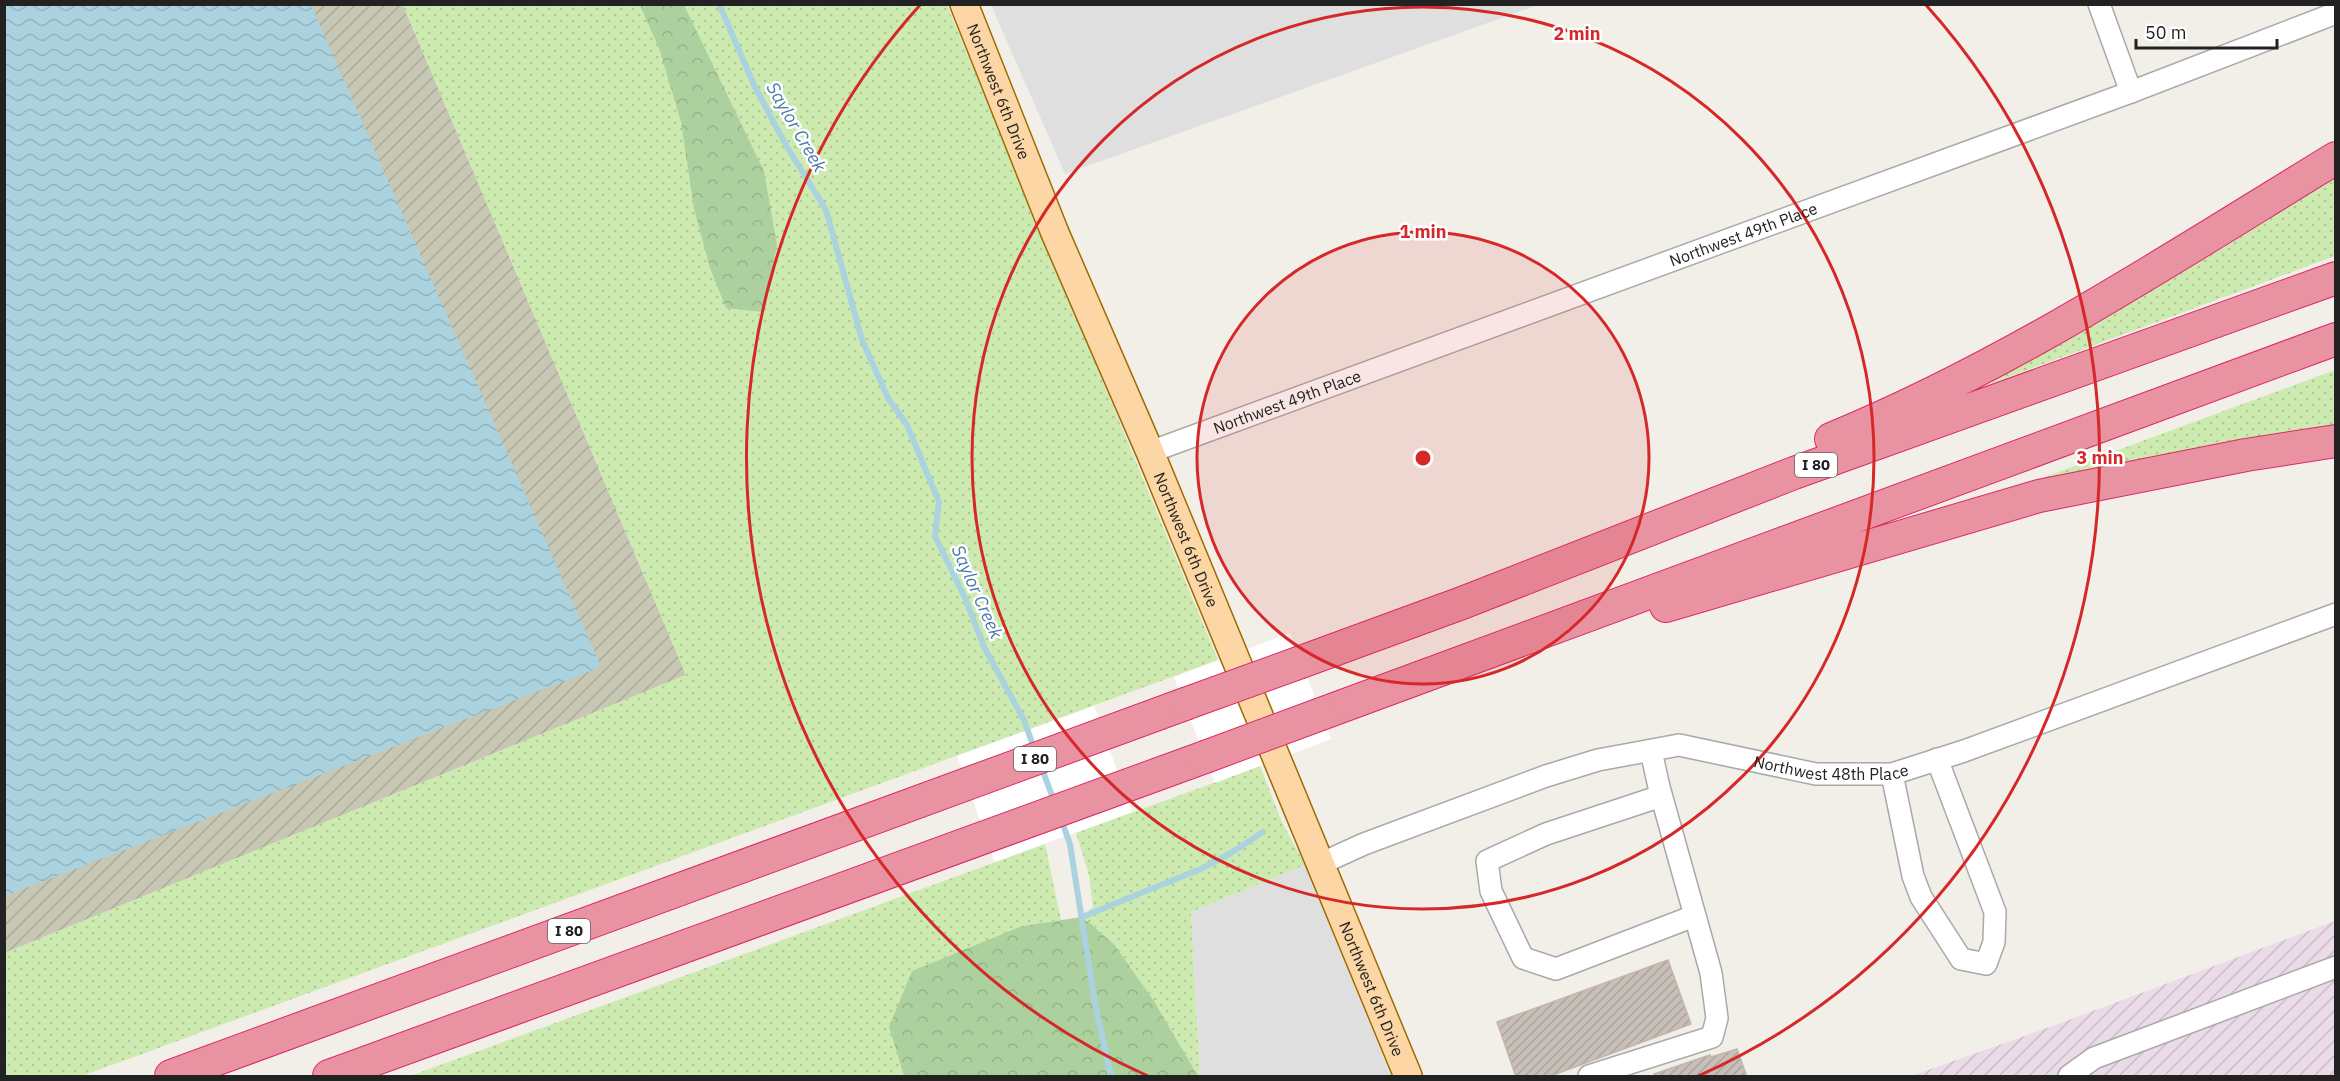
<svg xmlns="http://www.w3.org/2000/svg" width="2340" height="1081" viewBox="0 0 2340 1081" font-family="'IBM Plex Sans',sans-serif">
	<defs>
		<pattern id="industrial-furrows" width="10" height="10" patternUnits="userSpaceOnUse" patternTransform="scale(1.5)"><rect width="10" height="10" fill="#ebdbe8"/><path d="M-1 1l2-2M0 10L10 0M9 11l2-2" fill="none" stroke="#c9bcc7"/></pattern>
		<pattern id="construction-furrows" width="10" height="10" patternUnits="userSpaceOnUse" patternTransform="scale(1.5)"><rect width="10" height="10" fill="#c7c7b4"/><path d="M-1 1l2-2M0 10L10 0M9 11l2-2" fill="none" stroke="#abab9a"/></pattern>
		<pattern id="grass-dots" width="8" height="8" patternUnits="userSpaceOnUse" patternTransform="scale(1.5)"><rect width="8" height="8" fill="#cdebb0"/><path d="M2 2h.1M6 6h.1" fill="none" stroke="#b0c997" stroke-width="1.8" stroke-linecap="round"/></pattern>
		<pattern id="forest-crowns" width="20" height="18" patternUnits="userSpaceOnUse" patternTransform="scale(1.5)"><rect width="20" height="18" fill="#add19e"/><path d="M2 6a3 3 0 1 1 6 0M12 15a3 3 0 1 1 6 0" fill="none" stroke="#95b388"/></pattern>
		<pattern id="water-waves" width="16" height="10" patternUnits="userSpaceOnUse" patternTransform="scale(1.5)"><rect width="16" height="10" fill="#aad3df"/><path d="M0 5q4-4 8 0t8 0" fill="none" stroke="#92b5bf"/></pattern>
		<pattern id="building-hatch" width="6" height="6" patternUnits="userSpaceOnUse" patternTransform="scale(1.5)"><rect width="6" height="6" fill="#c7bfb8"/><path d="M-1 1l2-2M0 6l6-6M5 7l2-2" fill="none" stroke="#aba49e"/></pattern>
	</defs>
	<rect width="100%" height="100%" fill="#f2efe9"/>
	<path fill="#e0dfdf" d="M 991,5 L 1538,5 L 1065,174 Z
		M 1305,865 L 1391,1076 L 1200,1076 L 1191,912 Z"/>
	<path fill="url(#industrial-furrows)" d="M 2335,921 L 2335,1076 L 1911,1076 L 2050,1027 Z"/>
	<path fill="url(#construction-furrows)" d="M 5,5 L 403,5 L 686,675 L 5,953 Z"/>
	<path fill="url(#grass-dots)" d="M 403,5 L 947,5 L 1218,660 L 82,1076 L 5,1076 L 4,953 L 686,675 Z
		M 2335,170 L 2335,256 L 1992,383 L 1988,374 Z
		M 2335,370 L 2335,428 L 1985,499 Z
		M 1260,766 L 1282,822 L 1305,865 L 1191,912 L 1200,1076 L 1198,1076 L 1154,1001 L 1114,944 L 1082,917 L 1093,907 L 1089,875 L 1076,833 Z
		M 1045,844 L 1061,920 L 1022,926 L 889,1027 L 904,1076 L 410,1076 Z"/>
	<path fill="url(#forest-crowns)" d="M 640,5 L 684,5 L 764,171 L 777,245 L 763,312 L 726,308 L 710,268 L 694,209 L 681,122 L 660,51 Z
		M 1082,917 L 1114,944 L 1154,1001 L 1198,1076 L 904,1076 L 889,1027 L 912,971 L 1022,926 Z"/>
	<path fill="url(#water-waves)" d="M 5,4 L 311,5 L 601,667 L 5,896 Z"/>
	<path fill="#fff" d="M 1290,633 L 1331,739 L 1215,783 L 1174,677 Z
		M 1094,706 L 1132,812 L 995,862 L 957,756 Z"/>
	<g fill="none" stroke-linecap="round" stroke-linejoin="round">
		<path stroke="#aad3df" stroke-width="6" d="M 719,4 L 754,85 L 787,147 L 826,210 L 862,340 L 888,398 L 907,425 L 939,502 L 935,536 L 965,598 L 985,649 L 1024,720 L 1035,751
			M 1041,766 L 1054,801
			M 1061,819 L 1070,844 L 1095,1004 L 1111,1076
			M 1082,917 L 1203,868 L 1231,853 L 1263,832"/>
	</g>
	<path fill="url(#building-hatch)" stroke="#c4b6ab" stroke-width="1.5" d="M 1668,960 L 1691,1024 L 1548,1077 L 1516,1077 L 1497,1022 Z
		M 1737,1049 L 1747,1077 L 1655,1077 L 1654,1074 L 1710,1055 L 1711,1057 Z"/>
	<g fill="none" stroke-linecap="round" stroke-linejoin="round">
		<g stroke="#a9a9a9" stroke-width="24">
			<g id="minor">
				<path d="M 2099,4 L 2131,92"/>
				<path id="s1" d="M 1150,452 L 2131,92 L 2336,13"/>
				<path d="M 1892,774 L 1913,876 L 1921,897 L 1961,959 L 1986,964 L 1994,942 L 1995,912 L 1937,759"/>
				<path d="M 1661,796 L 1546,834 L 1487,861 L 1491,891 L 1523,958 L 1556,969 L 1694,916"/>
				<path id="s2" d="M 1320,864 L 1364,844 L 1546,776 L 1598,760 L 1679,745 L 1816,774 L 1892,774 L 1964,751 L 2336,614"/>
				<path d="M 1589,1076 L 1712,1037 L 1717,1018 L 1711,973 L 1659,787 L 1651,751"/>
				<path d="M 2069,1076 L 2094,1058 L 2336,967"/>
			</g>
		</g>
		<g stroke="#a06b00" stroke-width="30">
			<g id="major">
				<path id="s3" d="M 964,4 L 1055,233 L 1150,452 L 1408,1076"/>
			</g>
		</g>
		<g stroke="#dc2a67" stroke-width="34">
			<path id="highway" d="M 1831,439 C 2009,366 2172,258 2336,158
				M 1666,606 L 2039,496 L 2246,455 L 2336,441
				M 1301,662 L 1462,603 L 1794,473 L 2336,278
				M 1321,714 L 2336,339
				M 171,1076 L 1185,704
				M 329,1076 L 1205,757"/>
		</g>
		<use href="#minor" stroke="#fff" stroke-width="21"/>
		<use href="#major" stroke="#fcd6a4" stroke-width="27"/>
		<use href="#highway" stroke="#e892a2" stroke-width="32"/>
		<g stroke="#dc2a67" stroke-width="34" stroke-linecap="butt">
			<path id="highway-bridge" d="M 1185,704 L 1301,662
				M 1205,757 L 1321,714"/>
		</g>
		<use href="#highway-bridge" stroke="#e892a2" stroke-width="32"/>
	</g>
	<circle cx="1423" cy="458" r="226" fill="#d62828" fill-opacity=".12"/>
	<g fill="none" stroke="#d62828" stroke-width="3">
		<circle cx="1423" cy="458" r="226"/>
		<circle cx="1423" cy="458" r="451"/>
		<path d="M1148 1076A677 677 0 0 1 920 5M1926 5A677 677 0 0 1 1698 1076"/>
	</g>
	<g text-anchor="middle" stroke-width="5" stroke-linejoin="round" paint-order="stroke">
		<g fill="#fff" stroke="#646464" stroke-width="1.5">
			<rect x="1795" y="453" width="42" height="24" rx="4.5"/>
			<rect x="1014" y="747" width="42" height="24" rx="4.5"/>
			<rect x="548" y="919" width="42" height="24" rx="4.5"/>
		</g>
		<g font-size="15" font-weight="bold" fill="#222">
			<text x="1816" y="470">I 80</text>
			<text x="1035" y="764">I 80</text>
			<text x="569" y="936">I 80</text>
		</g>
		<g font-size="16" fill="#222" stroke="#fff">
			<text dy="6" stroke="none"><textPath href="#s3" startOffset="94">Northwest 6th Drive</textPath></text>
			<text dy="6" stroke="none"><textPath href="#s1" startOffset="632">Northwest 49th Place</textPath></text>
			<text dy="6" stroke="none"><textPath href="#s1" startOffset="146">Northwest 49th Place</textPath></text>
			<text dy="6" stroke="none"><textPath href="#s3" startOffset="580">Northwest 6th Drive</textPath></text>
			<text dy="6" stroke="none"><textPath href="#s2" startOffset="534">Northwest 48th Place</textPath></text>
			<text dy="6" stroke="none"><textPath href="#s3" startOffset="1066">Northwest 6th Drive</textPath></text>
		</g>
		<g font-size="18" font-style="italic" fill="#4a7aab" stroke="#fff">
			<text transform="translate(796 127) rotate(60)" y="6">Saylor Creek</text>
			<text transform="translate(977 592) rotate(66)" y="6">Saylor Creek</text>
		</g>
	</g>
	<circle cx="1423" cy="458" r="9" fill="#d62828" stroke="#fff" stroke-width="3"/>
	<g font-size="18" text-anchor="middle" font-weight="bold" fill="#d62828" stroke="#fff" stroke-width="5" stroke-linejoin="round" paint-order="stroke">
		<text x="1577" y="40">2 min</text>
		<text x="1423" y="238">1 min</text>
		<text x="2100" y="464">3 min</text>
	</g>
	<rect width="2340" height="1081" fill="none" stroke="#222222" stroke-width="12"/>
	<path d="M2136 39v9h141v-9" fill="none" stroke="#222222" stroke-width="3"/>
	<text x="2145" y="39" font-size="18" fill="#222222" stroke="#ffffff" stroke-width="4.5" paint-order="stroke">50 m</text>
</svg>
